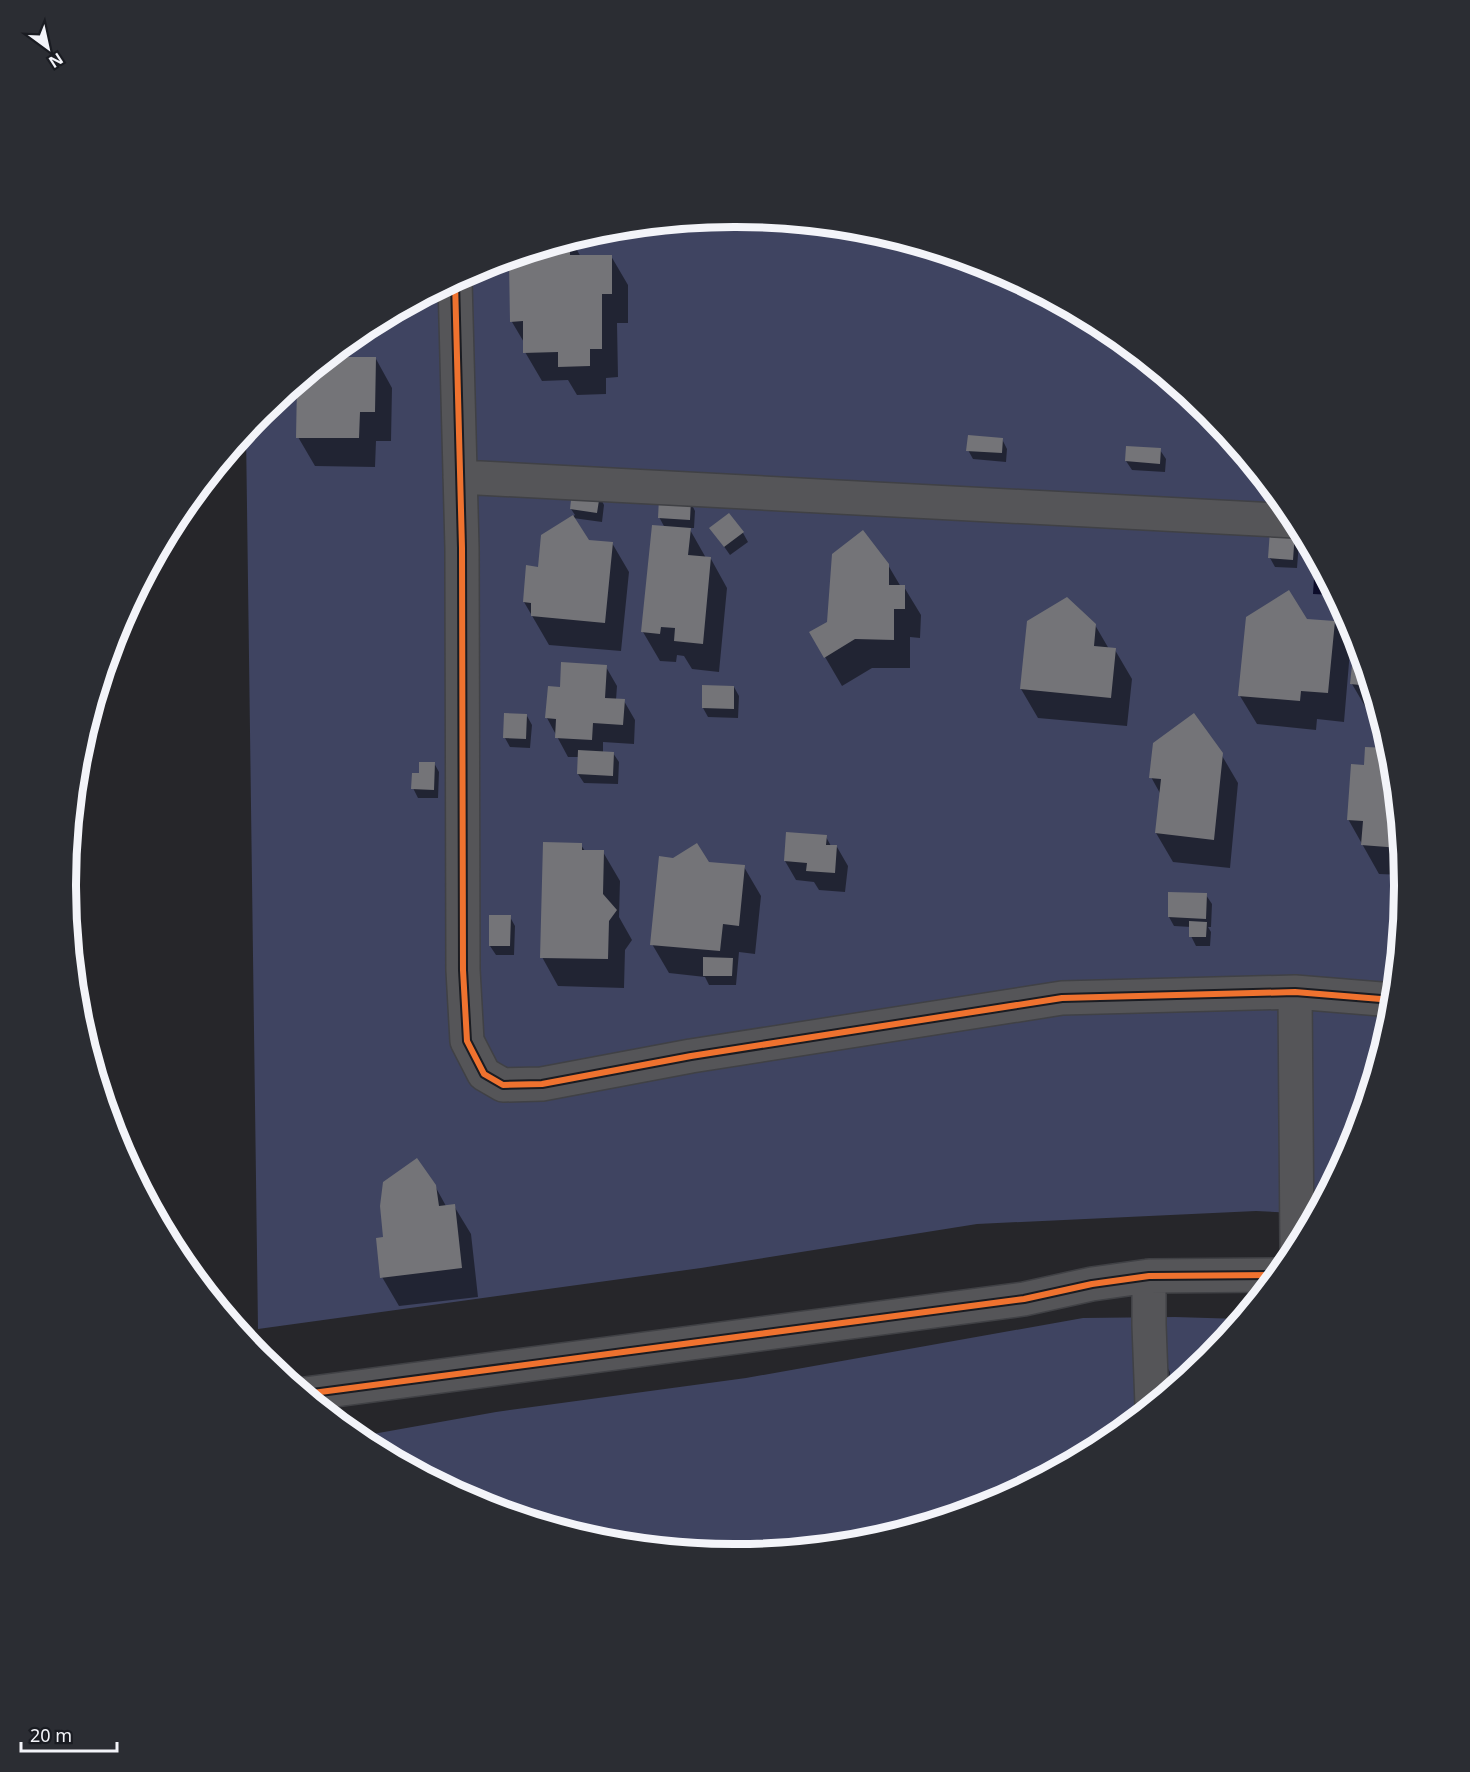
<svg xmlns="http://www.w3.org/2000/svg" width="1470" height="1772" viewBox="0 0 1470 1772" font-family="'Noto Sans',sans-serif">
	<rect width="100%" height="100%" fill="#26262a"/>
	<path fill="#3f4461" d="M 735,217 L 866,230 L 991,268 L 1107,330 L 1208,413 L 1291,515 L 1353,630 L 1391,756 L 1404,886 L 1391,1017 L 1353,1142 L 1314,1214 L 1256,1211 L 977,1224 L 701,1268 L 258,1329 L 246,433 L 262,413 L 364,330 L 479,268 L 605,230 Z
		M 1175,1317 L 1241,1319 L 1208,1359 L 1106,1442 L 991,1504 L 865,1542 L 735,1555 L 604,1542 L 479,1504 L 363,1442 L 356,1437 L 496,1412 L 746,1378 L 1083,1318 Z"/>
	<path fill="#0c0c2a" d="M 1315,562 L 1317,562 L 1334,595 L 1313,594 Z"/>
	<path fill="#0007" d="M 571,240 L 581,257 L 611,256 L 628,285 L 628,323 L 617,323 L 618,377 L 606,378 L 606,394 L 577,395 L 568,380 L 542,381 L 525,352 L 525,344 L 512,322 L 536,261 L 536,251 Z
		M 346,359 L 376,359 L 392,388 L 391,441 L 376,441 L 375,467 L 315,466 L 298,437 Z
		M 1002,439 L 1007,449 L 1006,462 L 973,459 L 968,450 Z
		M 1160,450 L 1166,459 L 1165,472 L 1132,470 L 1126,461 Z
		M 599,495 L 604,505 L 602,522 L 573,518 L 588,541 L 612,543 L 629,572 L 621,651 L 549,645 L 524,602 L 539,568 L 542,536 L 575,515 L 571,509 Z
		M 690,501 L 695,511 L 694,528 L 689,528 L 706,558 L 711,559 L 727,588 L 719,672 L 692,669 L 684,656 L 677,655 L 676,662 L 660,661 L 643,632 L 665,528 L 659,517 Z
		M 711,528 L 743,533 L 748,542 L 730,555 Z
		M 1294,533 L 1299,542 L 1297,568 L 1275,567 L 1270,558 Z
		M 888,565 L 901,587 L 904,587 L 921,615 L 920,638 L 910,637 L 910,668 L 872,668 L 842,686 L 811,633 L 828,623 Z
		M 1306,620 L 1334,622 L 1350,651 L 1344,722 L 1317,719 L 1316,730 L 1257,724 L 1240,696 Z
		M 1095,625 L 1109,649 L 1115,650 L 1132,679 L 1127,726 L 1038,718 L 1021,689 Z
		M 1356,641 L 1379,714 L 1369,713 L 1352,684 Z
		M 606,667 L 617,686 L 616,700 L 624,701 L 635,720 L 634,744 L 603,742 L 603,753 L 613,753 L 619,762 L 618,784 L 584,783 L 578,774 L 579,757 L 568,757 L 547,718 L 561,689 Z
		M 734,687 L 739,696 L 738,718 L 708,717 L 703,708 Z
		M 527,716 L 532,725 L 530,748 L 510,747 L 505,738 Z
		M 1389,750 L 1391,756 L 1403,875 L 1379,874 L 1348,819 L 1365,766 Z
		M 1221,754 L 1238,783 L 1230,868 L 1173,862 L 1156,833 L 1161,795 L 1151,777 Z
		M 434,763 L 439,772 L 438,798 L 418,798 L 413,788 L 420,774 Z
		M 826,837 L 831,846 L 837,847 L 848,866 L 845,892 L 819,890 L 814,882 L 796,880 L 785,861 Z
		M 581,845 L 585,851 L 603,852 L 620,881 L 619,917 L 632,940 L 625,950 L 624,988 L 558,986 L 542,957 Z
		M 708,863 L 744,867 L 761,896 L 755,954 L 739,952 L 736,985 L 709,985 L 705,977 L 669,973 L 652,944 Z
		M 1206,895 L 1212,904 L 1211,927 L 1208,927 L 1211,932 L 1210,946 L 1196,946 L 1191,936 L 1191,927 L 1174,926 L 1169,917 Z
		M 510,917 L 515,926 L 514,955 L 496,955 L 490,946 Z
		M 435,1186 L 446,1206 L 454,1206 L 471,1234 L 478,1297 L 399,1306 L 382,1277 Z
		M 1165,1363 L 1170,1372 L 1170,1390 L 1146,1410 Z"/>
	<path fill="#747478" d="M 570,240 L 570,255 L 612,255 L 612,294 L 602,294 L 602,349 L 590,349 L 590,366 L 558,367 L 558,352 L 523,353 L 523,321 L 510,322 L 509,261 L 534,260 L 534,251 Z
		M 341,348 L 346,357 L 376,357 L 375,412 L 360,412 L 359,438 L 296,438 L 297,384 Z
		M 968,435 L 1003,438 L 1002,453 L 966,451 Z
		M 1126,446 L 1161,448 L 1160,464 L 1125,461 Z
		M 572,491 L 600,494 L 597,513 L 570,509 Z
		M 659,498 L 691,500 L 690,520 L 658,518 Z
		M 729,513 L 744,532 L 724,547 L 709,528 Z
		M 573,515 L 589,540 L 613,542 L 605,623 L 531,616 L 531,603 L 523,602 L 526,565 L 538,567 L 541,535 Z
		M 652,525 L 691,528 L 688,555 L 711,557 L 703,644 L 674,641 L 675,628 L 661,627 L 660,634 L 641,632 Z
		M 863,530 L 889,564 L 889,585 L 905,585 L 905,609 L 894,609 L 894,640 L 855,639 L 824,658 L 809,632 L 827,622 L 832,554 Z
		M 1270,530 L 1295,532 L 1293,560 L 1268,558 Z
		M 1289,590 L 1307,619 L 1335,621 L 1328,693 L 1301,691 L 1300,701 L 1238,696 L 1246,617 Z
		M 1067,597 L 1096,624 L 1094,646 L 1116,648 L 1111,698 L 1020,689 L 1027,621 Z
		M 1355,637 L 1370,686 L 1350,684 Z
		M 561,662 L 607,665 L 605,698 L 625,699 L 623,725 L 593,723 L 592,740 L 555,738 L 556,719 L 545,718 L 548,686 L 560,687 Z
		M 702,685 L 734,686 L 734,709 L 702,708 Z
		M 504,713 L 527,714 L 526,739 L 503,738 Z
		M 1194,713 L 1223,753 L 1214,840 L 1155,833 L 1161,779 L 1149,778 L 1153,743 Z
		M 1365,747 L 1389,748 L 1391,756 L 1400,848 L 1361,845 L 1363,821 L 1347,820 L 1351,764 L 1364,765 Z
		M 578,750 L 614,752 L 613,776 L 577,774 Z
		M 419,762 L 435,762 L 434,790 L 411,789 L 412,773 L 419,773 Z
		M 786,832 L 827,835 L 826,845 L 837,845 L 835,873 L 806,871 L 807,863 L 784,861 Z
		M 543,842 L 582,843 L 582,850 L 604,850 L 603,894 L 617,910 L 609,921 L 608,959 L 540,958 Z
		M 697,843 L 709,862 L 745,865 L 739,926 L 723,924 L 720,951 L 650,945 L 659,856 L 673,858 Z
		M 1168,892 L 1207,893 L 1206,919 L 1168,917 Z
		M 489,915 L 511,915 L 510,946 L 489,946 Z
		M 1189,921 L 1207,922 L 1206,937 L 1189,937 Z
		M 703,957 L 733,958 L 732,976 L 703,976 Z
		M 417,1158 L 436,1185 L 439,1206 L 455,1204 L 462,1268 L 380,1278 L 376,1238 L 383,1237 L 380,1206 L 383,1182 Z"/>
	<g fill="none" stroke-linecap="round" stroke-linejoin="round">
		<g stroke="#404145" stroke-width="36">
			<path id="street" d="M 455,281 L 462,548 L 463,970 L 467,1041 L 484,1074 L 503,1085 L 542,1084 L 691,1056 L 1062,998 L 1295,992 L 1393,1000
				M 460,477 L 1295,521
				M 1295,992 L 1297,1247
				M 1149,1276 L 1149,1325 L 1152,1405
				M 305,1394 L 1024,1299 L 1092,1284 L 1149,1276 L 1277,1275"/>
		</g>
		<use href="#street" stroke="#555558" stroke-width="33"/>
		<g stroke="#1a1c22" stroke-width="10">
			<path id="cycleway" d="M 455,281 L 462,548 L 463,970 L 467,1041 L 484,1074 L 503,1085 L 542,1084 L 691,1056 L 1062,998 L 1295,992 L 1393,1000
				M 305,1394 L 1024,1299 L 1092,1284 L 1149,1276 L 1277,1275"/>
		</g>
		<use href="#cycleway" stroke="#ef722f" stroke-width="6"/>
	</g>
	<path d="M0 0H1470V1772H0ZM734 227H736A658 658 0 0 1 1394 885V886A658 658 0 0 1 736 1544H734A658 658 0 0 1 76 886V885A658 658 0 0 1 734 227Z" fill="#2b2d33" fill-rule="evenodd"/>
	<path fill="none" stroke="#f3f4f9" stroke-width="8" d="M734 227H736A658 658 0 0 1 1394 885V886A658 658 0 0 1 736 1544H734A658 658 0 0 1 76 886V885A658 658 0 0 1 734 227Z"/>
	<g transform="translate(48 48) rotate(147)" stroke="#1a1c22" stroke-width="4.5" paint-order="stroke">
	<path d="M0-4.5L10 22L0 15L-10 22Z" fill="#f3f4f9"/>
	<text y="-9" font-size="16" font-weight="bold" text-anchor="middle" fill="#f3f4f9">N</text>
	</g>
	<path d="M21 1742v9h96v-9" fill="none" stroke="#f3f4f9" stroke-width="3"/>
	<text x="30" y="1742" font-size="18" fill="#f3f4f9" stroke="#1a1c22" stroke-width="4.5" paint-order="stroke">20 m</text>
</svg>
